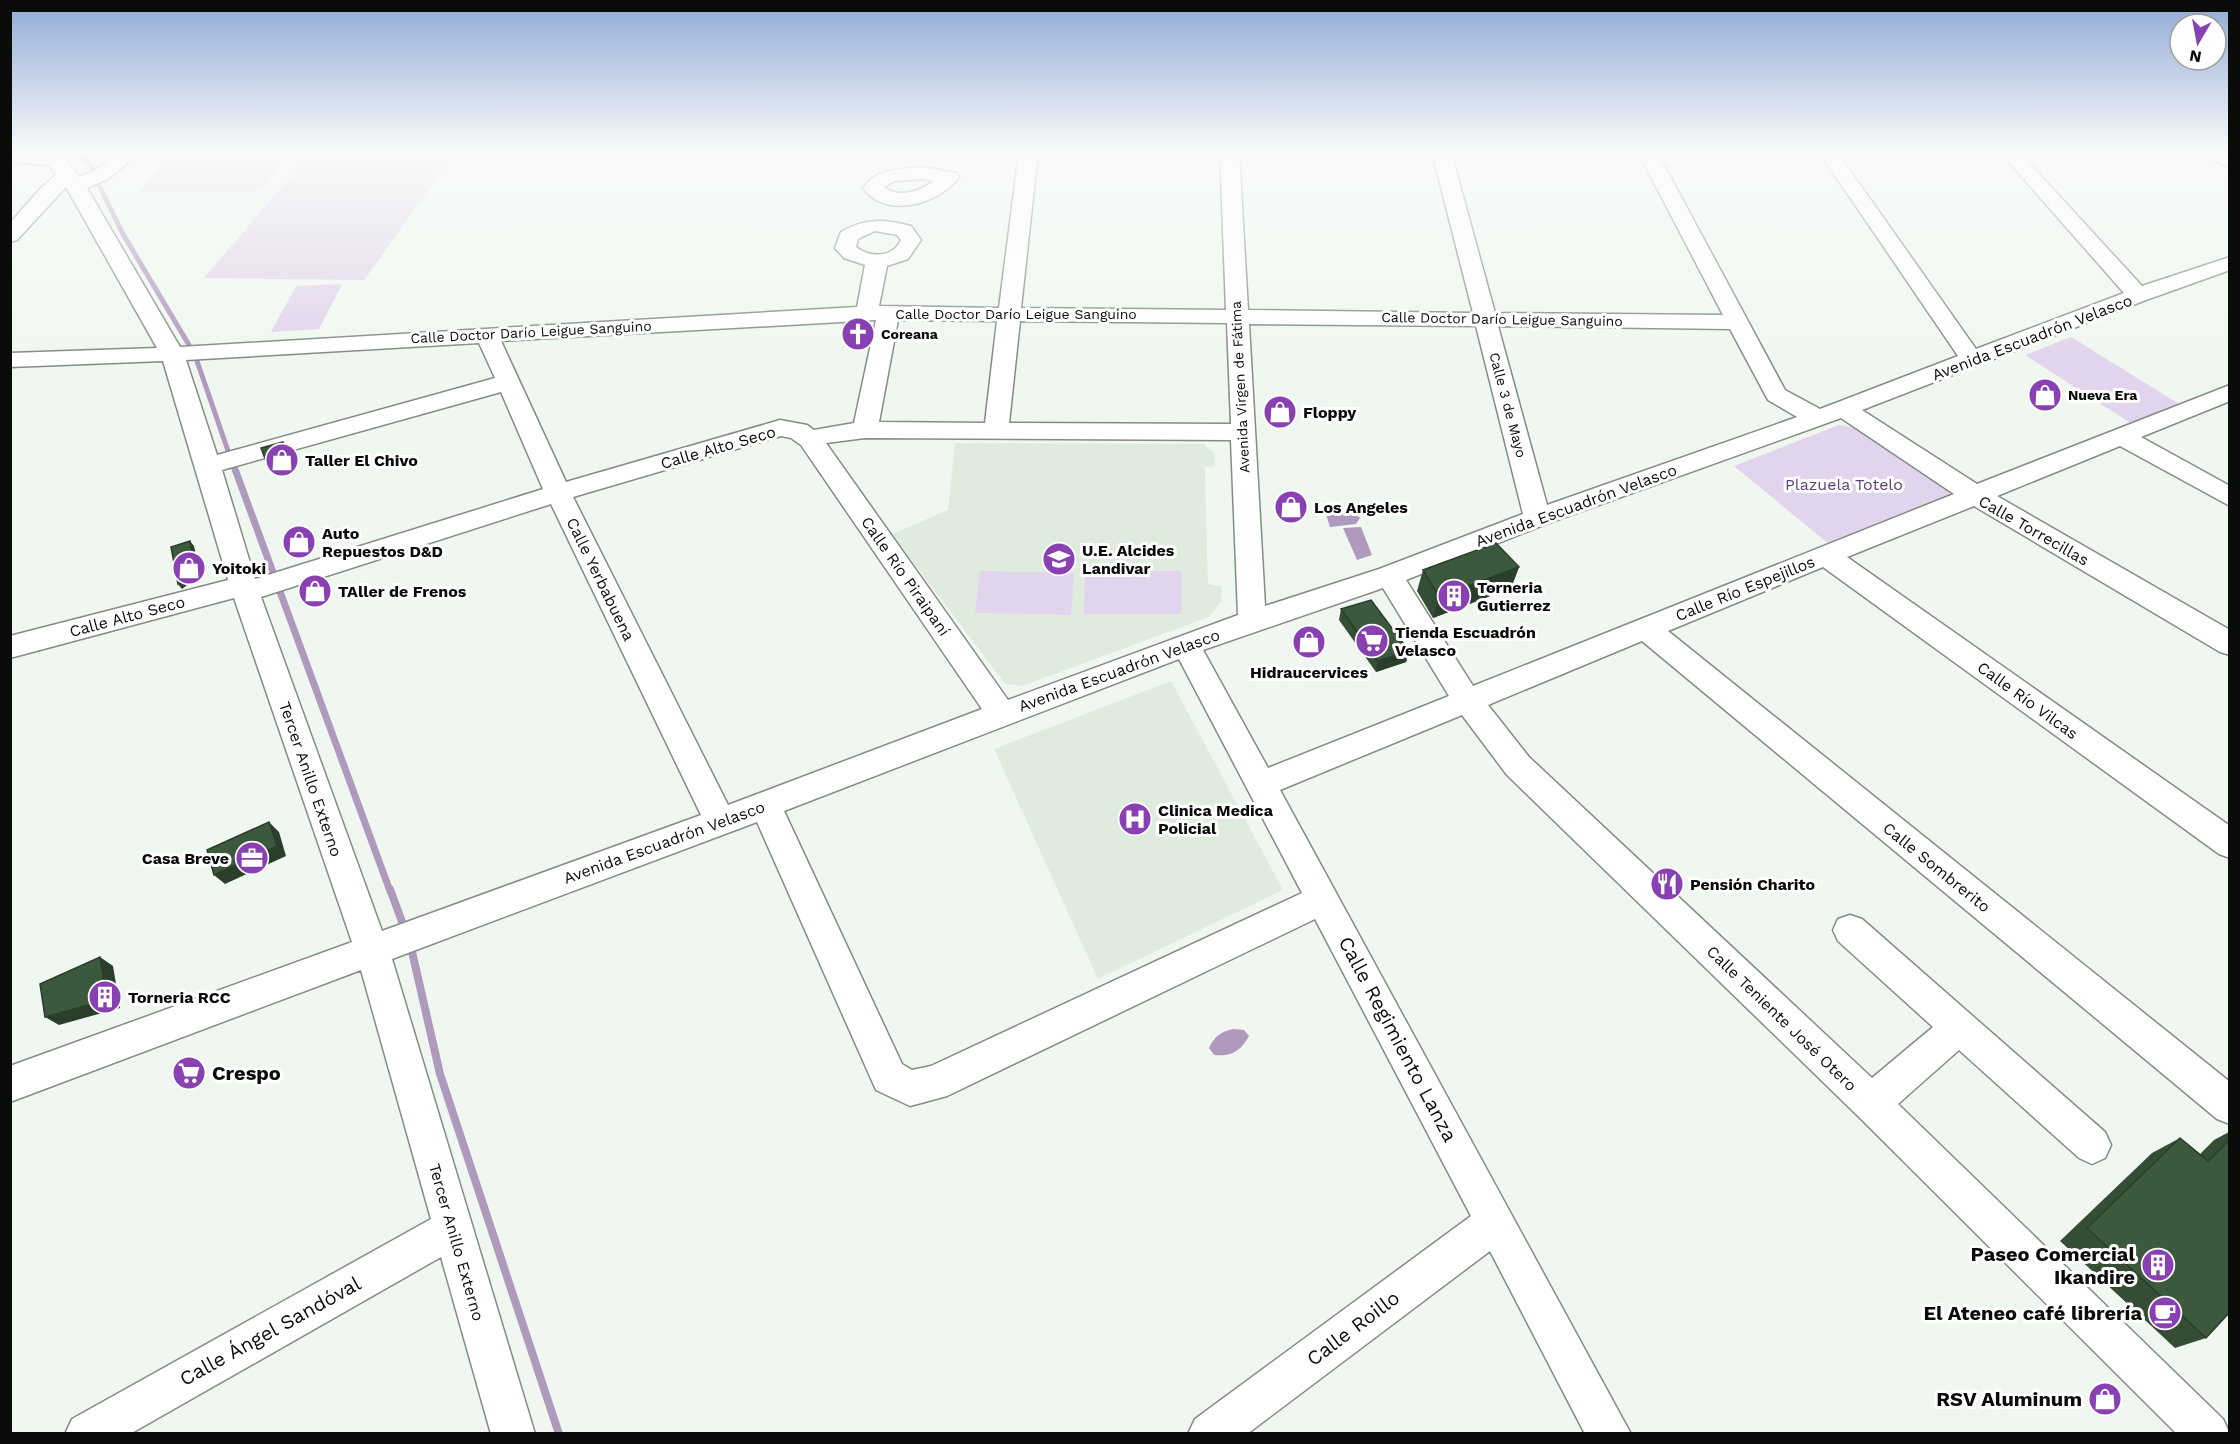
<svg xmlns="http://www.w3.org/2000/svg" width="2240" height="1444" viewBox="0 0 2240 1444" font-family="'Work Sans',sans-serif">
	<rect width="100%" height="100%" fill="#f0f7f0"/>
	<path fill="#e0ebdf" d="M 955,443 L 1203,444 L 1214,453 L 1215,466 L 1205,467 L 1208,584 L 1221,586 L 1222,600 L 1209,617 L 1022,686 L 1005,684 L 892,534 L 948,510 Z
		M 1171,681 L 1283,890 L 1098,979 L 994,749 Z"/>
	<path fill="#e2d4ec" d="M 175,152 L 291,152 L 261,191 L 138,193 Z
		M 312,152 L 456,152 L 364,280 L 204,278 Z
		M 342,284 L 319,329 L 271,332 L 296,286 Z
		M 2071,337 L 2179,404 L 2132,424 L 2025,355 Z
		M 1839,425 L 1859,428 L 1956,495 L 1835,549 L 1734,466 Z
		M 980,571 L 1074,573 L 1071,615 L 975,613 Z
		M 1085,571 L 1181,571 L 1182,614 L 1084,614 Z"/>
	<path fill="#af9abe" d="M 1343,510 L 1355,512 L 1360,518 L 1356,524 L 1330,527 L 1325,511 Z
		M 1361,527 L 1372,555 L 1357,560 L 1343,528 Z
		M 1233,1029 L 1244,1030 L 1249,1036 C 1241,1051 1231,1057 1214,1055 L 1209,1048 C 1215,1036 1220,1032 1233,1029 Z"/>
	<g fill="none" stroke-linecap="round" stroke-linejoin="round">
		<path stroke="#af9abe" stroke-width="5" d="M 78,152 L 95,171
			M 100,187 L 123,234 L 189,345
			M 197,361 L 235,471"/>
		<path stroke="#af9abe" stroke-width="7" d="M 235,469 L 390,891"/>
		<path stroke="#af9abe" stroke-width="8" d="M 390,889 L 405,930
			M 410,943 L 440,1074 L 559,1434"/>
		<g stroke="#858b85" stroke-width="3">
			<path id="minor" d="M 10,152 C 49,152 58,145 79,177 L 94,171 L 120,152 L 141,152 L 108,179 L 87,188 L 180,347 L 857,307 L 865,265 L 844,258 L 835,248 L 841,232 C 865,218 884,219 911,226 L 921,240 L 908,259 L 887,266 L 879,306 L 999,308 L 1019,152 L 1038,152 L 1021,308 L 1226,310 L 1220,152 L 1239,152 L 1248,310 L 1473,313 L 1432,152 L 1451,152 L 1495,313 L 1723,315 L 1638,152 L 1657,152 L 1785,390 L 1820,409 L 1958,356 L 1819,152 L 1837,152 L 1976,349 L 2124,293 L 2000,152 L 2019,152 L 2142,286 L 2230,257 L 2230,270 L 2146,300 L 1862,410 L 1977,484 L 2230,385 L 2230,401 L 2141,437 L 2230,486 L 2230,506 L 2120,446 L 1997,496 L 2230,630 L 2230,655 L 2220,652 L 1974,506 L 1847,557 L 2230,826 L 2230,858 L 2219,854 L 1823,567 L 1668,631 L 2230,1082 L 2230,1124 L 2217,1119 L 1642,641 L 1488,705 L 1529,757 L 1872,1078 L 1933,1027 L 1838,941 L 1833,930 L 1838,919 L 1850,915 L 1862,919 L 2105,1132 L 2111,1145 L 2105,1158 L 2092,1164 L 2079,1158 L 1959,1050 L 1898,1104 L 2223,1419 L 2230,1434 L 2177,1434 L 1858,1116 L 1507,775 L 1462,715 L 1280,790 L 1631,1434 L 1585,1434 L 1490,1251 L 1247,1434 L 1188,1434 L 1195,1419 L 1471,1216 L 1315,919 L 947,1096 L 910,1106 L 876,1090 L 757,822 L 392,959 L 535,1434 L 491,1434 L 441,1257 L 130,1434 L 65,1434 L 72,1419 L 431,1219 L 361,970 L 10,1102 L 10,1066 L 352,942 L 234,598 L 10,658 L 10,636 L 228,580 L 163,361 L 10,367 L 10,353 L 157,348 L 66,187 L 17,240 L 10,242 L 10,223 L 40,189 L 56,175 L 49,165 L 10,162 ZM 875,231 L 897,235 L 901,240 C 893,258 870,258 856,247 L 858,239 ZM 876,320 L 854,423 L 814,430 L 807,425 L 780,420 L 566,482 L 501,341 ZM 898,320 L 997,321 L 985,423 L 879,422 ZM 1020,321 L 1227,323 L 1231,424 L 1009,423 ZM 1249,324 L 1476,326 L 1523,514 L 1379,569 L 1265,606 ZM 1498,326 L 1730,329 L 1768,400 L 1797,417 L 1547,505 ZM 479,343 L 495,378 L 217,455 L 186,360 ZM 501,392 L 543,489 L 255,579 L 222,470 ZM 1841,418 L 1954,494 L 1473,686 L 1406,580 L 1546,524 ZM 781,436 L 791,438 L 801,445 L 982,709 L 728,805 L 573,497 ZM 865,438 L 1231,440 L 1238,615 L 1008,700 L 826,443 ZM 551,504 L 701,815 L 382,931 L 261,597 ZM 1383,588 L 1449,696 L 1268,768 L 1203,650 ZM 1179,659 L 1302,893 L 931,1066 L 912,1070 L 902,1064 L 784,811 Z
				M 2201,152 L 2230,153 L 2230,167 L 2204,156 Z
				M 922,167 L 956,173 L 959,177 C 940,204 885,220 863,188 C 877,168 900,169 922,167 ZM 922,179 L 934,181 C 919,191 900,199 884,187 L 895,181 Z"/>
		</g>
		<use href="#minor" fill="#fff" fill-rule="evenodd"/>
	</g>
	<path fill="#344d34" d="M 1519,567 L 1511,588 L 1433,618 L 1417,591 L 1423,570 Z
		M 1341,609 L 1409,651 L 1406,662 L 1376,672 L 1339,620 Z
		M 2229,1132 L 2229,1313 L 2206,1338 L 2175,1348 L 2060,1241 L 2152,1153 L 2180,1138 L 2200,1154 L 2214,1140 Z"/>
	<path fill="#2a3e2b" d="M 283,442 L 298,466 L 274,475 L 267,464 Z
		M 190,541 L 194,546 L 200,575 L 182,589 L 178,584 Z
		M 1519,567 L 1511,588 L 1433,618 L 1439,597 Z
		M 1409,651 L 1406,662 L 1376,672 L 1378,661 Z
		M 269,822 L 279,832 L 286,856 L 225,884 L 214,875 Z
		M 100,957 L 113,966 L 120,1008 L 59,1025 L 45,1017 Z"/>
	<path fill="#3c593d" stroke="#2a3e2b" stroke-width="1.5" d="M 283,442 L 290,455 L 267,464 L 261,448 Z
		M 190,541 L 195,569 L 178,584 L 171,547 Z
		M 1496,543 L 1519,567 L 1439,597 L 1423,570 Z
		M 1371,600 L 1409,651 L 1378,661 L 1341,609 Z
		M 269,822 L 277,846 L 214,875 L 207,850 Z
		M 100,957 L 107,1000 L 45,1017 L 40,984 Z
		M 2180,1138 L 2208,1161 L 2229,1140 L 2229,1313 L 2206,1338 L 2087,1228 Z"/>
	<linearGradient id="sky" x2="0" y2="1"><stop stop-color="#91aad7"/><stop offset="0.43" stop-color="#f8fbf8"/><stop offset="1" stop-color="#f8fbf8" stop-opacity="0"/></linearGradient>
	<rect width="2240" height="354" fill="url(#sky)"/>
	<defs>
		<g id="church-disc" transform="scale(1.725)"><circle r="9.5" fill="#8940b2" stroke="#fff"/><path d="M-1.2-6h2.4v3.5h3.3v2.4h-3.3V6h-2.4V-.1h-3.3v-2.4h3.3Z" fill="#fff"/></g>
		<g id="shop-disc" transform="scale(1.725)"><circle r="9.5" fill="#8940b2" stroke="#fff"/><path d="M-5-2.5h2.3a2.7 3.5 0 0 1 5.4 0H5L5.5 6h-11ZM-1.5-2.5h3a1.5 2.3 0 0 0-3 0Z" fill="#fff"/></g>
		<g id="school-disc" transform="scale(1.725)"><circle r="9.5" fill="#8940b2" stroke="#fff"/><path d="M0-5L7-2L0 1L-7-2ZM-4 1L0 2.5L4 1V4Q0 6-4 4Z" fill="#fff"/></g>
		<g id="building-disc" transform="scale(1.725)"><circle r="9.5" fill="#8940b2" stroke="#fff"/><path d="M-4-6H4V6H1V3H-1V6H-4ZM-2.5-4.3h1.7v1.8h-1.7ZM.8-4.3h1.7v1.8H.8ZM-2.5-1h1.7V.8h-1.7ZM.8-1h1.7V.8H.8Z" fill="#fff"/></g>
		<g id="supermarket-disc" transform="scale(1.725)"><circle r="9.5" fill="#8940b2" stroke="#fff"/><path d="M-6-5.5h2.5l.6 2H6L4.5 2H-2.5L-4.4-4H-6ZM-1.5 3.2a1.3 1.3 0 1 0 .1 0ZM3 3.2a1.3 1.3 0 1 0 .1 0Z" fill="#fff"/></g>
		<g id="hospital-disc" transform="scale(1.725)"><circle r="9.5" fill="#8940b2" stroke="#fff"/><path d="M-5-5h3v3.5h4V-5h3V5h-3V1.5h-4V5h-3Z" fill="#fff"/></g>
		<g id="office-disc" transform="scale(1.725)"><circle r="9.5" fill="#8940b2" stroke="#fff"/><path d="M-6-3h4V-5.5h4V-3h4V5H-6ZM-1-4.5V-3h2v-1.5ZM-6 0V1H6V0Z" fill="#fff"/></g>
		<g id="restaurant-disc" transform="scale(1.725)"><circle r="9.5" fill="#8940b2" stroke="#fff"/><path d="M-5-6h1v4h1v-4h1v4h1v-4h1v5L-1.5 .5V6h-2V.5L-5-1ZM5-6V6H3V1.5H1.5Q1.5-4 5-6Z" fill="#fff"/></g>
		<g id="cafe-disc" transform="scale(1.725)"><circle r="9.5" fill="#8940b2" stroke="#fff"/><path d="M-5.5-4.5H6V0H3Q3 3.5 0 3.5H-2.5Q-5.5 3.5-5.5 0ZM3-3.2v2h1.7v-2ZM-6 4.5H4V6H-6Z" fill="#fff"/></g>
	</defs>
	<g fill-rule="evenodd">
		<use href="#church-disc" x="858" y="334"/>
		<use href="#shop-disc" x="2045" y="395"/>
		<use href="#shop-disc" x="1280" y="412"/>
		<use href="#shop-disc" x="282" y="460"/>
		<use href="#shop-disc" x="1291" y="507"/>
		<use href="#shop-disc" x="299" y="542"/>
		<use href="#school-disc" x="1059" y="559"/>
		<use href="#shop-disc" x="189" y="568"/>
		<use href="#shop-disc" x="315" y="591"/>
		<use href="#building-disc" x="1454" y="596"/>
		<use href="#supermarket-disc" x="1372" y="641"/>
		<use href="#shop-disc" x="1309" y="642"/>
		<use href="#hospital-disc" x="1135" y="819"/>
		<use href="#office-disc" x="252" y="858"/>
		<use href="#restaurant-disc" x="1667" y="884"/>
		<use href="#building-disc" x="105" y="997"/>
		<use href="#supermarket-disc" x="189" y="1073"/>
		<use href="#building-disc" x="2158" y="1265"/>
		<use href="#cafe-disc" x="2165" y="1313"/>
		<use href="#shop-disc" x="2105" y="1399"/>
	</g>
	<g text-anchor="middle" stroke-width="6" stroke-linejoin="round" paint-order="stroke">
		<g font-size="14" fill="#0a0c0a" stroke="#fff">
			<text x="1016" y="319">Calle Doctor Darío Leigue Sanguino</text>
			<text transform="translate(1502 319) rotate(1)" y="5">Calle Doctor Darío Leigue Sanguino</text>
			<text transform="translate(531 332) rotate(-3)" y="5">Calle Doctor Darío Leigue Sanguino</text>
			<text transform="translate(1240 387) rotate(-93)" y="5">Avenida Virgen de Fátima</text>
			<text transform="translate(1508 405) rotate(75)" y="5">Calle 3 de Mayo</text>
		</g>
		<g font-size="14" font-weight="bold" fill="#0a0c0a" stroke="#fff" text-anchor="start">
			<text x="881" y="339">Coreana</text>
			<text x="2068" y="400">Nueva Era</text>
		</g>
		<g font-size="16" fill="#0a0c0a" stroke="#fff">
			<text transform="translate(2032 337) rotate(-21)" y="6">Avenida Escuadrón Velasco</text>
			<text transform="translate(718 447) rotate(-16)" y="6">Calle Alto Seco</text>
			<text transform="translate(1576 505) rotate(-20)" y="6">Avenida Escuadrón Velasco</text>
			<text transform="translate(2034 530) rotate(30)" y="6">Calle Torrecillas</text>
			<text transform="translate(906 576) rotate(55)" y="6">Calle Río Piraipaní</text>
			<text transform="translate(601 579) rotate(64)" y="6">Calle Yerbabuena</text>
			<text transform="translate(1745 588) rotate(-22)" y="6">Calle Río Espejillos</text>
			<text transform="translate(127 616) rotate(-15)" y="6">Calle Alto Seco</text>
			<text transform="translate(1119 670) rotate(-20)" y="6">Avenida Escuadrón Velasco</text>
			<text transform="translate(2028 700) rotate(36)" y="6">Calle Río Vilcas</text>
			<text transform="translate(311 779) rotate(71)" y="6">Tercer Anillo Externo</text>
			<text transform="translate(664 842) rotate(-20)" y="6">Avenida Escuadrón Velasco</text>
			<text transform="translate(1937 867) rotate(39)" y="6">Calle Sombrerito</text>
			<text transform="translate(1782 1018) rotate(44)" y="6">Calle Teniente José Otero</text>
			<text transform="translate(457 1242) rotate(74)" y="6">Tercer Anillo Externo</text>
		</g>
		<g font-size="16" font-weight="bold" fill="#0a0c0a" stroke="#fff" text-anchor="start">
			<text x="1303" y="418">Floppy</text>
			<text x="305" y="466">Taller El Chivo</text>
			<text x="1314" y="513">Los Angeles</text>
			<text x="322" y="539">Auto<tspan x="322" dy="18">Repuestos D&amp;D</tspan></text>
			<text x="1082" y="556">U.E. Alcides<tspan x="1082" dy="18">Landivar</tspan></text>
			<text x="212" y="574">Yoitoki</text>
			<text x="1477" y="593">Torneria<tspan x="1477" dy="18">Gutierrez</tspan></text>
			<text x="338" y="597">TAller de Frenos</text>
			<text x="1395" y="638">Tienda Escuadrón<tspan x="1395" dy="18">Velasco</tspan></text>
			<text x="1309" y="678" text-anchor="middle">Hidraucervices</text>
			<text x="1158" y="816">Clinica Medica<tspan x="1158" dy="18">Policial</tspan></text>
			<text x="229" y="864" text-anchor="end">Casa Breve</text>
			<text x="1690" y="890">Pensión Charito</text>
			<text x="128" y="1003">Torneria RCC</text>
		</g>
		<g font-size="16" fill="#5f4072" stroke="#fff">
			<text x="1844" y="490">Plazuela Totelo</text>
		</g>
		<g font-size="20" fill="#0a0c0a" stroke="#fff">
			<text transform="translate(1398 1039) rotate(62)" y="7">Calle Regimiento Lanza</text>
			<text transform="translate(1353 1328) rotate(-37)" y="7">Calle Roillo</text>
			<text transform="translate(270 1331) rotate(-29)" y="7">Calle Ángel Sandóval</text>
		</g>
		<g font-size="20" font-weight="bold" fill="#0a0c0a" stroke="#fff" text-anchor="end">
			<text x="212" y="1080" text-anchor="start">Crespo</text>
			<text x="2135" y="1261">Paseo Comercial<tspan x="2135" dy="23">Ikandire</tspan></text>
			<text x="2142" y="1320">El Ateneo café librería</text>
			<text x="2082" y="1406">RSV Aluminum</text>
		</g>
	</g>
	<rect width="2240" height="1444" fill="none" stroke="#0a0c0a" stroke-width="24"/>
	<g transform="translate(2198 42) rotate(190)"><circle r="28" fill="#ffffff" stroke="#9d9e9d" stroke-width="1.5"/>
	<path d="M0-4.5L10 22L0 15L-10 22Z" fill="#8940b2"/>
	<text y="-9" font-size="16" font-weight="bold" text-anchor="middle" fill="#0a0c0a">N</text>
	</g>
</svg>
